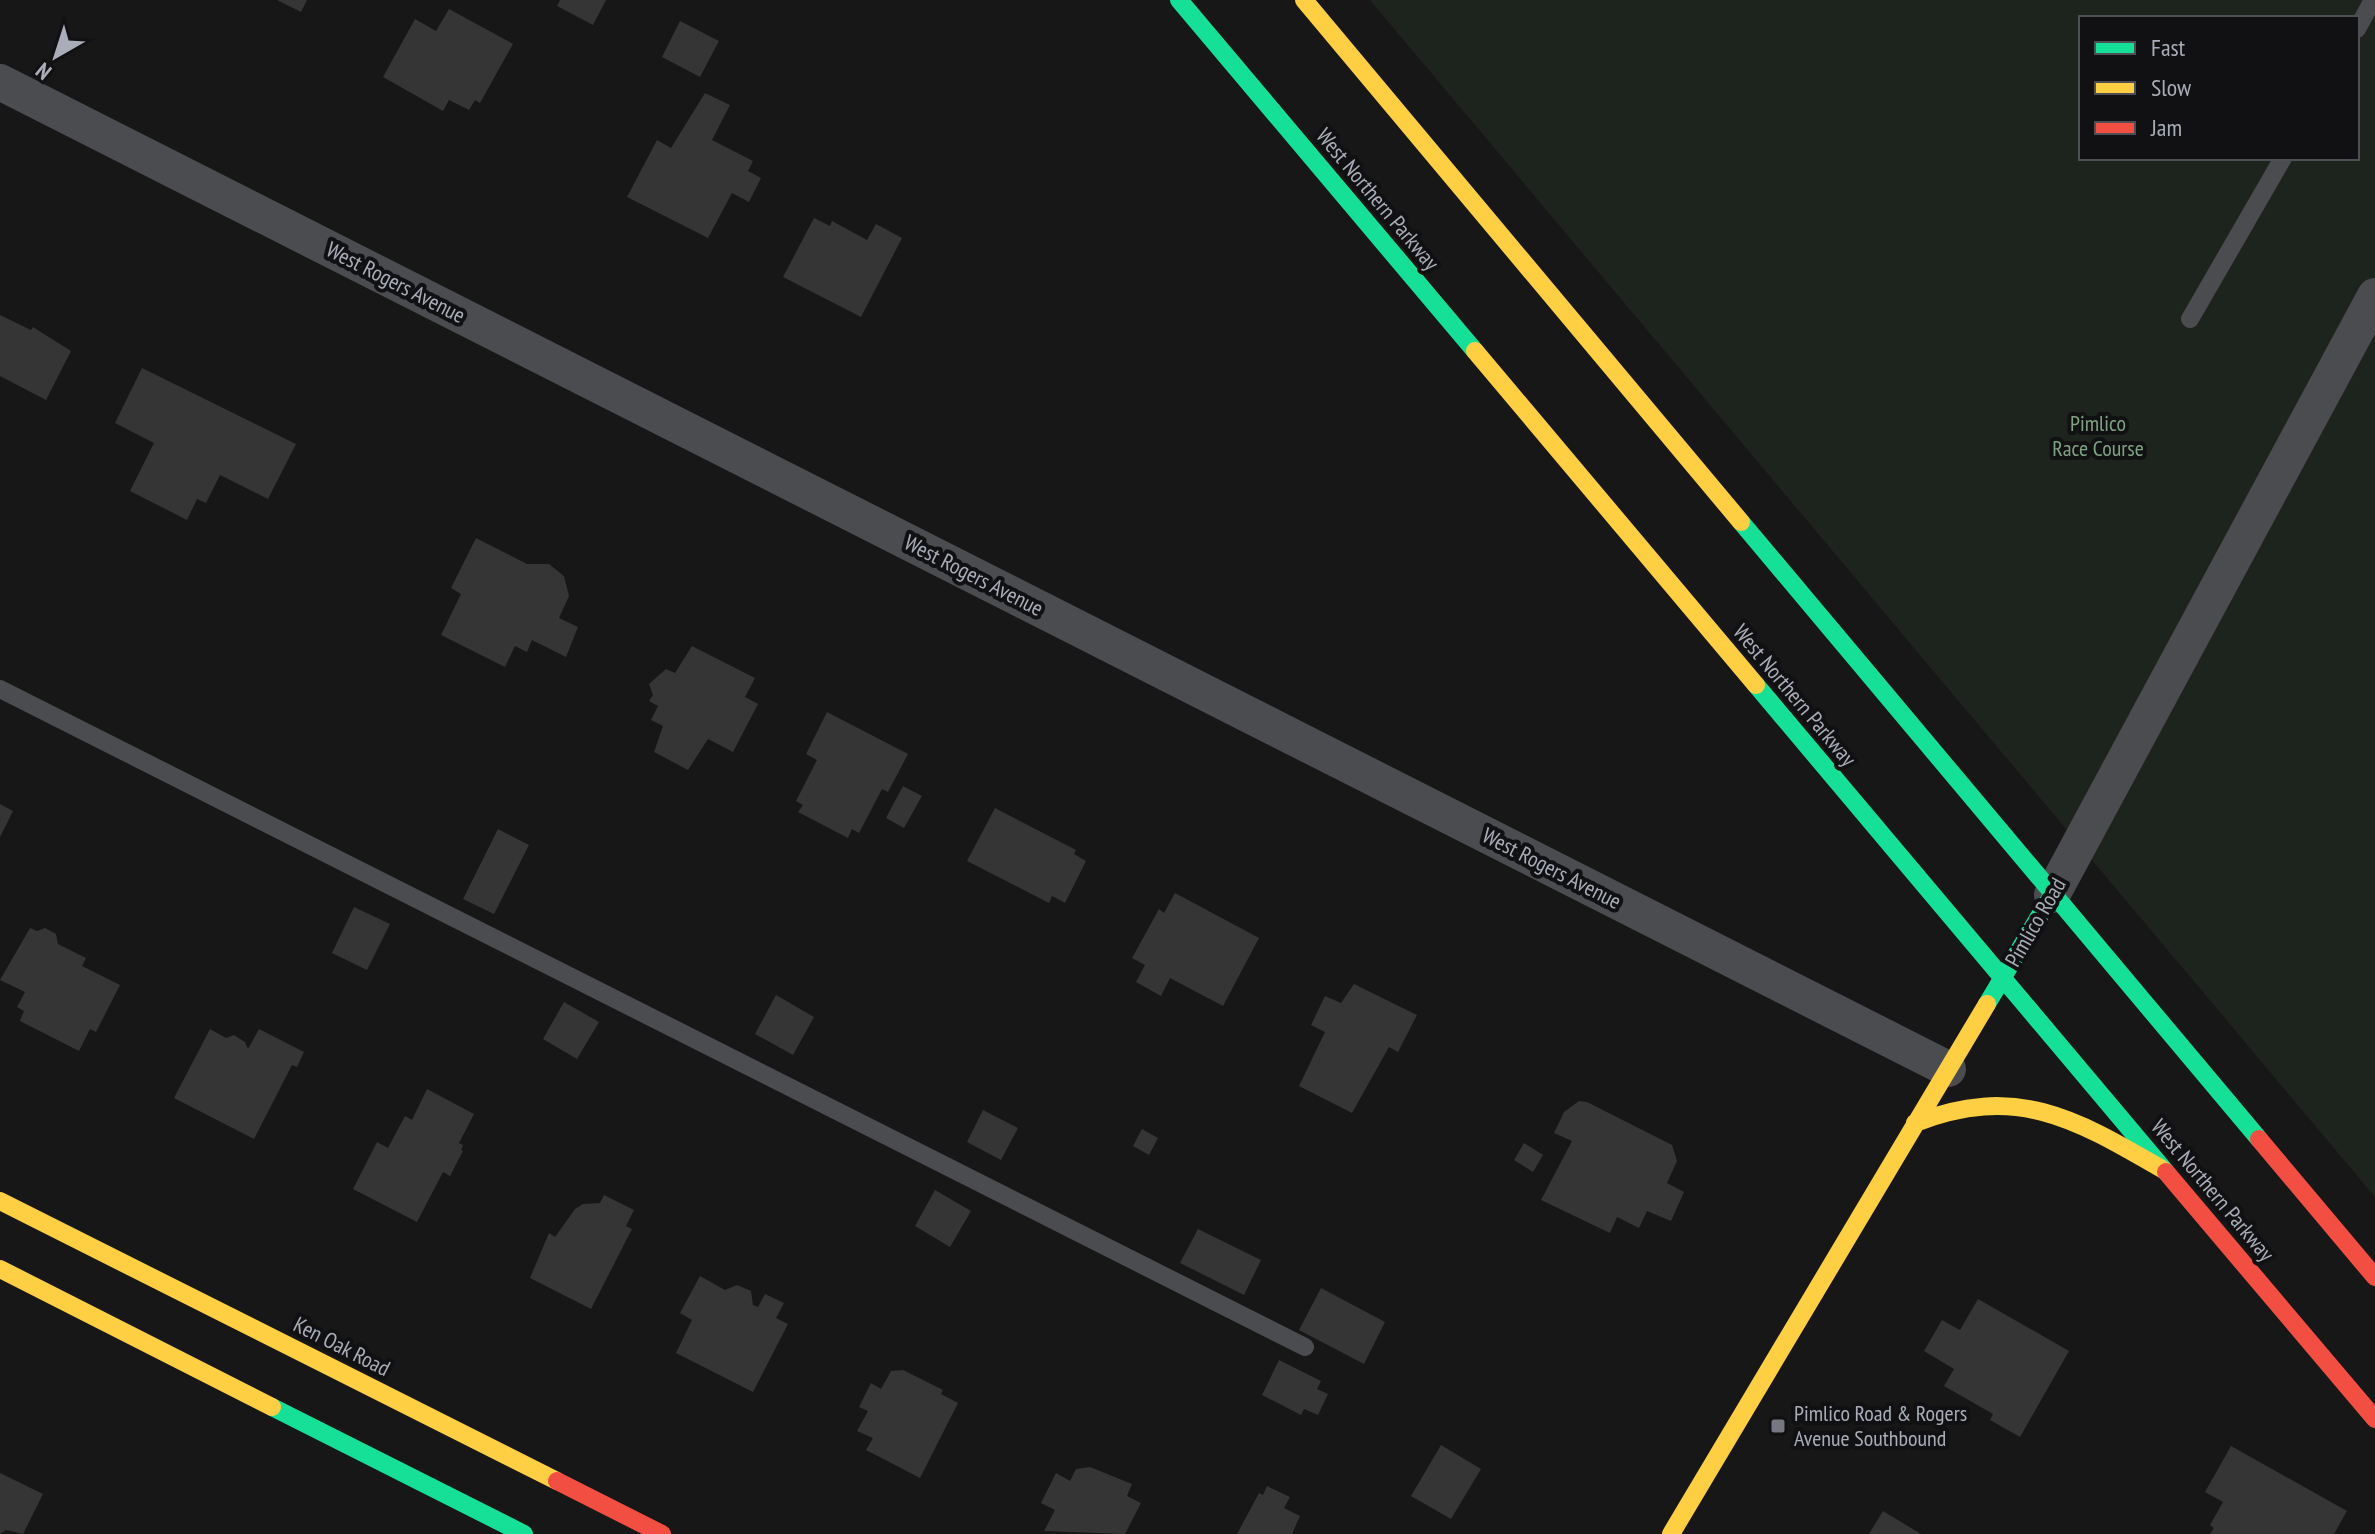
<svg xmlns="http://www.w3.org/2000/svg" width="2375" height="1534" viewBox="0 0 2375 1534" font-family="'PT Sans Narrow',sans-serif">
	<rect width="100%" height="100%" fill="#171717"/>
	<path fill="#1d241e" fill-rule="evenodd" d="M 1370,0 L 2375,0 L 2375,1197 ZM 2081,18 L 2357,18 L 2357,158 L 2081,158 Z"/>
	<path fill="#353536" d="M 277,0 L 307,0 L 301,12 Z
		M 560,0 L 606,0 L 593,25 L 557,6 Z
		M 449,9 L 513,44 L 480,103 L 475,100 L 469,110 L 449,100 L 443,111 L 383,77 L 415,19 L 436,31 Z
		M 680,21 L 719,41 L 700,77 L 662,57 Z
		M 705,93 L 730,105 L 712,140 L 753,161 L 748,171 L 761,178 L 749,202 L 732,193 L 708,238 L 627,197 L 657,140 L 671,148 Z
		M 814,218 L 830,226 L 832,221 L 867,240 L 876,224 L 902,238 L 861,317 L 783,277 Z
		M 0,315 L 31,330 L 33,327 L 71,351 L 46,400 L 0,376 Z
		M 142,368 L 296,444 L 268,499 L 220,475 L 206,503 L 197,499 L 187,520 L 130,491 L 154,443 L 115,423 Z
		M 476,538 L 527,564 L 549,564 L 564,576 L 569,596 L 559,618 L 578,627 L 566,657 L 532,640 L 527,652 L 515,646 L 505,667 L 441,635 L 461,594 L 451,588 Z
		M 692,646 L 755,678 L 745,697 L 758,704 L 733,752 L 708,739 L 688,770 L 654,752 L 663,726 L 651,720 L 658,706 L 649,701 L 653,695 L 649,684 L 666,669 L 675,673 Z
		M 827,712 L 908,754 L 888,792 L 882,789 L 859,833 L 852,829 L 848,838 L 798,812 L 803,805 L 796,801 L 817,760 L 806,754 Z
		M 903,786 L 922,796 L 904,828 L 886,818 Z
		M 0,804 L 13,811 L 0,837 Z
		M 995,808 L 1076,850 L 1074,854 L 1086,861 L 1065,903 L 1052,896 L 1049,903 L 967,861 Z
		M 498,829 L 529,845 L 494,914 L 463,899 Z
		M 1175,893 L 1259,938 L 1223,1006 L 1170,978 L 1161,996 L 1136,982 L 1145,965 L 1132,958 L 1159,909 L 1164,913 Z
		M 354,907 L 390,924 L 367,970 L 332,953 Z
		M 30,928 L 37,931 L 45,928 L 56,934 L 58,944 L 86,958 L 82,966 L 120,985 L 96,1032 L 90,1029 L 79,1051 L 20,1021 L 24,1011 L 17,1007 L 25,992 L 0,980 Z
		M 1354,984 L 1417,1015 L 1398,1052 L 1389,1047 L 1352,1113 L 1299,1086 L 1325,1032 L 1311,1025 L 1325,996 L 1341,1003 Z
		M 776,995 L 814,1017 L 793,1055 L 755,1034 Z
		M 564,1002 L 599,1022 L 577,1059 L 543,1039 Z
		M 210,1029 L 226,1038 L 234,1035 L 245,1042 L 248,1049 L 259,1029 L 304,1052 L 297,1067 L 292,1065 L 254,1139 L 174,1098 Z
		M 427,1089 L 474,1114 L 459,1143 L 463,1145 L 461,1150 L 463,1151 L 450,1176 L 443,1172 L 417,1222 L 353,1189 L 377,1142 L 388,1148 L 405,1116 L 412,1120 Z
		M 1579,1101 L 1587,1102 L 1672,1145 L 1677,1161 L 1667,1183 L 1684,1192 L 1671,1221 L 1647,1211 L 1639,1228 L 1617,1217 L 1610,1233 L 1541,1200 L 1572,1141 L 1554,1133 L 1564,1112 Z
		M 983,1110 L 1018,1128 L 1001,1160 L 967,1142 Z
		M 1142,1129 L 1158,1138 L 1149,1155 L 1133,1146 Z
		M 1524,1143 L 1543,1155 L 1533,1172 L 1514,1160 Z
		M 935,1190 L 971,1211 L 950,1247 L 915,1226 Z
		M 604,1195 L 634,1210 L 626,1226 L 632,1229 L 591,1309 L 530,1278 L 549,1233 L 555,1237 L 575,1209 L 583,1204 L 600,1203 Z
		M 1198,1229 L 1261,1260 L 1244,1295 L 1180,1263 Z
		M 700,1276 L 725,1290 L 737,1285 L 751,1291 L 753,1305 L 758,1307 L 765,1294 L 784,1303 L 776,1318 L 788,1324 L 753,1392 L 676,1353 L 692,1320 L 680,1313 Z
		M 1321,1288 L 1385,1322 L 1364,1364 L 1299,1330 Z
		M 1978,1299 L 2069,1351 L 2020,1437 L 1990,1420 L 1993,1414 L 1944,1386 L 1954,1369 L 1924,1351 L 1942,1320 L 1960,1330 Z
		M 1279,1360 L 1321,1381 L 1317,1389 L 1328,1394 L 1318,1415 L 1304,1409 L 1301,1415 L 1262,1395 Z
		M 903,1370 L 943,1390 L 941,1394 L 958,1403 L 920,1478 L 866,1450 L 873,1438 L 857,1431 L 868,1411 L 859,1407 L 871,1383 L 881,1389 L 891,1371 Z
		M 1441,1445 L 1481,1469 L 1451,1519 L 1411,1496 Z
		M 2231,1446 L 2347,1511 L 2334,1534 L 2210,1534 L 2214,1528 L 2210,1525 L 2223,1502 L 2205,1492 Z
		M 1090,1467 L 1132,1484 L 1127,1496 L 1141,1503 L 1125,1534 L 1044,1531 L 1055,1510 L 1041,1503 L 1056,1473 L 1070,1481 L 1076,1469 Z
		M 0,1473 L 43,1494 L 23,1534 L 6,1530 L 0,1534 Z
		M 1267,1486 L 1290,1497 L 1284,1508 L 1300,1516 L 1292,1534 L 1237,1534 L 1259,1493 L 1263,1495 Z
		M 1883,1511 L 1921,1534 L 1869,1534 Z"/>
	<g fill="none" stroke-linecap="round" stroke-linejoin="round">
		<path stroke="#4b4c50" stroke-width="18" d="M 2357,29 L 2373,0
			M 2190,319 L 2283,158
			M 0,689 L 1305,1347"/>
		<path stroke="#4b4c50" stroke-width="36" d="M 0,82 L 1948,1069
			M 2052,895 L 2375,296"/>
		<path stroke="#16e098" stroke-width="18" d="M 1179,0 L 1475,351
			M 1741,522 L 2259,1139
			M 1756,685 L 2166,1172
			M 1987,1004 L 2052,895
			M 272,1407 L 524,1534"/>
		<path stroke="#ffcf43" stroke-width="18" d="M 1304,0 L 1741,522
			M 1475,351 L 1756,685
			M 1915,1123 C 2017,1084 2074,1118 2162,1169
			M 0,1201 L 557,1481
			M 0,1269 L 272,1407
			M 1671,1534 L 1987,1004"/>
		<path stroke="#f24e42" stroke-width="18" d="M 2259,1139 L 2375,1277
			M 2166,1172 L 2375,1419
			M 557,1481 L 662,1534"/>
	</g>
	<rect fill="#757880" stroke="#111113" stroke-width="3" x="1770" y="1418" width="16" height="16" rx="4"/>
	<g text-anchor="middle" stroke-width="8" stroke-linejoin="round" paint-order="stroke">
		<g font-size="22" fill="#a8adb8" stroke="#111113">
			<text transform="translate(1378 199) rotate(50)" y="8">West Northern Parkway</text>
			<text transform="translate(396 282) rotate(27)" y="8">West Rogers Avenue</text>
			<text transform="translate(974 575) rotate(27)" y="8">West Rogers Avenue</text>
			<text transform="translate(1795 695) rotate(50)" y="8">West Northern Parkway</text>
			<text transform="translate(1552 868) rotate(27)" y="8">West Rogers Avenue</text>
			<text transform="translate(2035 922) rotate(-60)" y="8">Pimlico Road</text>
			<text transform="translate(2213 1190) rotate(50)" y="8">West Northern Parkway</text>
			<text transform="translate(342 1346) rotate(27)" y="8">Ken Oak Road</text>
		</g>
		<g font-size="22" fill="#7fa381" stroke="#111113">
			<text x="2098" y="431">Pimlico<tspan x="2098" dy="25">Race Course</tspan></text>
		</g>
		<g font-size="22" fill="#a8adb8" stroke="#111113" text-anchor="start">
			<text x="1794" y="1421">Pimlico Road &amp; Rogers<tspan x="1794" dy="25">Avenue Southbound</tspan></text>
		</g>
	</g>
	<rect x="2079" y="16" width="280" height="144" fill="#111113" stroke="#4d4f55" stroke-width="2"/>
	<rect x="2095" y="42" width="40" height="12" fill="#16e098" stroke="#4d4f55" stroke-width="2"/>
	<text x="2151" y="56" font-size="24" fill="#a8adb8">Fast</text>
	<rect x="2095" y="82" width="40" height="12" fill="#ffcf43" stroke="#4d4f55" stroke-width="2"/>
	<text x="2151" y="96" font-size="24" fill="#a8adb8">Slow</text>
	<rect x="2095" y="122" width="40" height="12" fill="#f24e42" stroke="#4d4f55" stroke-width="2"/>
	<text x="2151" y="136" font-size="24" fill="#a8adb8">Jam</text>
	<g transform="translate(56 56) rotate(219)" stroke="#111113" stroke-width="6" paint-order="stroke">
	<path d="M0-6L14 30L0 20L-14 30Z" fill="#a8adb8"/>
	<text y="-12" font-size="22" font-weight="bold" text-anchor="middle" fill="#a8adb8">N</text>
	</g>
</svg>
